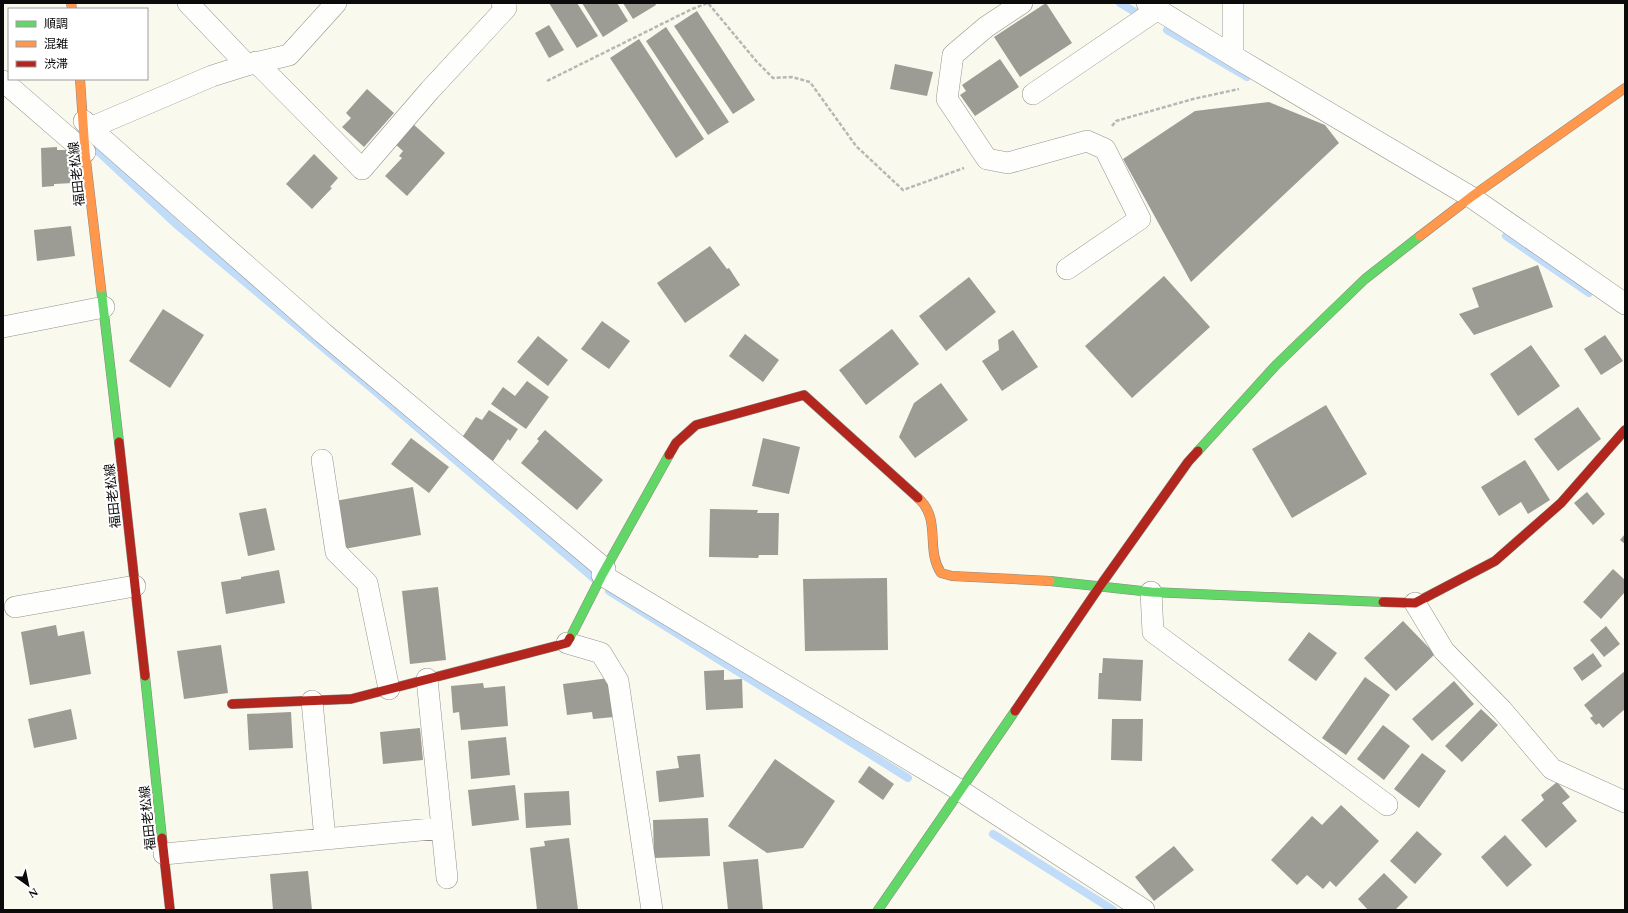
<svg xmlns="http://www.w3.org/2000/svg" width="1628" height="913" viewBox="0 0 1628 913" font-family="Spectral,'Noto Sans JP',serif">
	<rect width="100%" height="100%" fill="#faf9ee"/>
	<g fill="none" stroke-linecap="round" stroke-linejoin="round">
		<path stroke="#c1dcf8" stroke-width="8" d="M 1120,3 L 1135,12
			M 1167,30 L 1247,77
			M 88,142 L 177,225 L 370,387 L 598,582
			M 1506,236 L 1589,293
			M 609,591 L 908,778
			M 993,834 L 1113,910"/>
	</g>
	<path fill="#9c9b94" d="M 549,3 L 577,3 L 598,36 L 577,48 Z
		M 582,3 L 617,3 L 628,21 L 603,37 Z
		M 623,3 L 655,3 L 656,5 L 633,19 Z
		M 1046,3 L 1072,43 L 1020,77 L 994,37 Z
		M 697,11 L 755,100 L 733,114 L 674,26 Z
		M 549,25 L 564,50 L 549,58 L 535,33 Z
		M 666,27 L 729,122 L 708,135 L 646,41 Z
		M 639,39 L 704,139 L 676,158 L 610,58 Z
		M 1000,59 L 1019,87 L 975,116 L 960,95 L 966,91 L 962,85 Z
		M 895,64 L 933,72 L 927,96 L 890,89 Z
		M 367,89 L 394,113 L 364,147 L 342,127 L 351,118 L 346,113 Z
		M 1269,102 L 1325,125 L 1339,143 L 1191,282 L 1123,159 L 1195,111 Z
		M 412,123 L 445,153 L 407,196 L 385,176 L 402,158 L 399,156 L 403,151 L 394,143 Z
		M 57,147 L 57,150 L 71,150 L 73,183 L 54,184 L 54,186 L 42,187 L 41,148 Z
		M 314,154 L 338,178 L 330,187 L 332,188 L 312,209 L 286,184 Z
		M 71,226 L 75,256 L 37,261 L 34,230 Z
		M 710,246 L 727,269 L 729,268 L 740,285 L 685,323 L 657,283 Z
		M 1538,265 L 1553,307 L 1474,335 L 1459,314 L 1479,307 L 1472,288 Z
		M 1164,276 L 1210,327 L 1132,398 L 1085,346 Z
		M 969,277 L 996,312 L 946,351 L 919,316 Z
		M 163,309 L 204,335 L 170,388 L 129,361 Z
		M 602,321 L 630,341 L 609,369 L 581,349 Z
		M 892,329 L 919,364 L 866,405 L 839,370 Z
		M 1013,330 L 1038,367 L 1002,391 L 982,361 L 999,350 L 998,340 Z
		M 745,334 L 779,360 L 763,382 L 729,356 Z
		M 1605,335 L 1623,361 L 1601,375 L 1584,349 Z
		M 538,336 L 568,360 L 548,386 L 517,362 Z
		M 1531,345 L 1560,386 L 1518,416 L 1490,374 Z
		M 527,381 L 549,397 L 526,429 L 491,404 L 503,387 L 515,396 Z
		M 941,383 L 968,420 L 915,458 L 899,437 L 914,403 Z
		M 1326,405 L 1367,474 L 1292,518 L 1252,449 Z
		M 1578,407 L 1601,439 L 1558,471 L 1534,439 Z
		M 489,410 L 518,429 L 510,441 L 508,439 L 493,461 L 461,439 L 476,417 L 482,420 Z
		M 545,430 L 603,480 L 577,510 L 521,463 L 539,441 L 537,439 Z
		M 411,438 L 449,467 L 429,493 L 391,464 Z
		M 763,438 L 800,447 L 789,494 L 752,486 Z
		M 1525,460 L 1550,500 L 1528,514 L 1521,502 L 1499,516 L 1481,487 Z
		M 413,487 L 421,535 L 344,549 L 335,501 Z
		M 1587,492 L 1605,514 L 1593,525 L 1574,503 Z
		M 266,508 L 275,550 L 248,556 L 239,513 Z
		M 710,509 L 758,510 L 757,513 L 779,513 L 778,555 L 759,555 L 758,558 L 709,557 Z
		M 1625,534 L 1625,544 L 1620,540 Z
		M 1613,569 L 1625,580 L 1625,592 L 1601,619 L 1583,602 Z
		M 279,570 L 285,603 L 226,614 L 221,582 L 241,579 L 241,577 Z
		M 887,578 L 888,650 L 805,651 L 803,579 Z
		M 438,587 L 446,660 L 410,664 L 402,591 Z
		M 1403,621 L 1435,654 L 1396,691 L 1364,658 Z
		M 56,625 L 58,636 L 84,631 L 91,674 L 30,685 L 21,632 Z
		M 1606,626 L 1620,644 L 1604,657 L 1590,640 Z
		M 1309,632 L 1337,653 L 1316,681 L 1288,660 Z
		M 221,645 L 228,693 L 184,699 L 177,651 Z
		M 1593,653 L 1602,666 L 1582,681 L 1573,668 Z
		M 1103,658 L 1143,660 L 1141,701 L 1098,699 L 1099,673 L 1102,673 Z
		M 724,670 L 724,680 L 742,679 L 743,708 L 706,710 L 704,671 Z
		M 1625,671 L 1625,709 L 1603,728 L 1599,723 L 1596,725 L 1590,718 L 1593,716 L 1584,705 Z
		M 1365,677 L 1390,695 L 1346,755 L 1322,738 Z
		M 609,678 L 614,717 L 593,719 L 592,712 L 567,715 L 563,684 Z
		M 1454,681 L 1474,704 L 1432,741 L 1412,719 Z
		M 483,683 L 484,688 L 505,686 L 508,726 L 461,730 L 459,712 L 453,713 L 451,686 Z
		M 71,709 L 77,739 L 34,748 L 28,719 Z
		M 1481,709 L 1498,725 L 1462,762 L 1445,746 Z
		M 291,712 L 293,748 L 249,750 L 247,714 Z
		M 1112,719 L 1143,719 L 1142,761 L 1111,760 Z
		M 1383,725 L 1410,746 L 1384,780 L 1357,759 Z
		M 420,728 L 423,760 L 383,764 L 380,732 Z
		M 506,737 L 510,775 L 471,779 L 468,741 Z
		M 1422,753 L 1446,771 L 1419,808 L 1394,789 Z
		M 700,754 L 704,797 L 659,802 L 656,771 L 679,768 L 677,756 Z
		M 775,759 L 835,801 L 803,848 L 767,853 L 728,826 Z
		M 869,766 L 894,784 L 883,800 L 858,782 Z
		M 1557,782 L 1570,797 L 1562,803 L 1577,821 L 1546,848 L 1521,820 L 1544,800 L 1541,795 Z
		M 515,785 L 519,820 L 472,826 L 468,790 Z
		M 569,791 L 571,825 L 526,828 L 524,793 Z
		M 1341,805 L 1379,841 L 1336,887 L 1330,881 L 1323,889 L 1307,875 L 1297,885 L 1271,860 L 1312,816 L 1322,825 Z
		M 708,818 L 710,856 L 654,858 L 653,820 Z
		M 1417,831 L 1442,854 L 1415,884 L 1390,861 Z
		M 1505,835 L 1532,865 L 1507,887 L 1481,857 Z
		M 569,838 L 578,910 L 537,910 L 530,848 L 545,846 L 544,841 Z
		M 1174,846 L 1194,870 L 1154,901 L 1135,877 Z
		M 758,859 L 763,910 L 728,910 L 723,862 Z
		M 308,871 L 312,910 L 273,910 L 270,874 Z
		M 1384,873 L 1408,897 L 1395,910 L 1368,910 L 1358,899 Z"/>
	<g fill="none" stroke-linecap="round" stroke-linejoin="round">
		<g stroke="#93928d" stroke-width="22">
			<path id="street" d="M 188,3 L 247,65
				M 1022,3 L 986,27 L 953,55 L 947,99 L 987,159 L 1008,163 L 1087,141 L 1105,149 L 1140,219 L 1067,269
				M 1147,3 L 1233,56 L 1471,197 L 1625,304
				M 1233,3 L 1233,56
				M 256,62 L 362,169 L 430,90 L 506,8 L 502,3
				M 3,81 L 85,152
				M 1033,94 L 1158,9
				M 84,121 L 90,128 L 323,333 L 605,569
				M 90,128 L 212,76 L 247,65 L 289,55 L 336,3
				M 3,327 L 104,307
				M 322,460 L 336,552 L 367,583 L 389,689
				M 602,575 L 961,791 L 1144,910
				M 1151,592 L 1153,632 L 1387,805
				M 1415,603 L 1444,651 L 1502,710 L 1552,769 L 1625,802
				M 15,607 L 135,586
				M 567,643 L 601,653 L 618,681 L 652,910
				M 427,679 L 447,878
				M 312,701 L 325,839
				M 164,854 L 442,828"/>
		</g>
		<g stroke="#898984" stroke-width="10">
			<path id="fast" d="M 101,288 L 119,442
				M 1198,451 L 1276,365 L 1365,279 L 1420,236
				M 1050,581 L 1151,592 L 1383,602
				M 570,638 L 602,575 L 669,455
				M 145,676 L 162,838
				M 878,910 L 1015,711"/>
		</g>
		<g stroke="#898984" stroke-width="10">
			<path id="slow" d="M 71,3 L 72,9
				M 80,79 L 85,152 L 101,288
				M 1420,236 L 1471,197 L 1625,88
				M 918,498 C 942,519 925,549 941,573 L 952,576 L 1050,581"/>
		</g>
		<g stroke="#898984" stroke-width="10">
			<path id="jam" d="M 119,442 L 145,676
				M 669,455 L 676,443 L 696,425 L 804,395 L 918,498
				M 1383,602 L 1415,603 L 1495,561 L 1561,503 L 1625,430
				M 232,704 L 351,699 L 567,643 L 570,638
				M 1015,711 L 1100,586 L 1188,462 L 1198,451
				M 162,838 L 170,910"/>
		</g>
		<path stroke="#b7b7b5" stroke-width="2.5" stroke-dasharray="4 2" stroke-linecap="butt" d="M 547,81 L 692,9 L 708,3 L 757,62 L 773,78 L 792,77 L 810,82 L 856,146 L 903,190 L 964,168
			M 1112,126 L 1116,121 L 1193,99 L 1239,89"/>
		<use href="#street" stroke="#fefefc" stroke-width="21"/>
		<use href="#fast" stroke="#63d668" stroke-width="9"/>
		<use href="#slow" stroke="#ff974d" stroke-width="9"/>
		<use href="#jam" stroke="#b3261e" stroke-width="9"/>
	</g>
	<g text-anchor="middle" stroke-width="4" stroke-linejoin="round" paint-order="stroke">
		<g font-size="13" fill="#0b0b0b" stroke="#fff">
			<text transform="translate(76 174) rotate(-96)" y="5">福田老松線</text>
			<text transform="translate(112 496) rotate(-96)" y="5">福田老松線</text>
			<text transform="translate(147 818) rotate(-96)" y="5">福田老松線</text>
		</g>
	</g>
	<rect width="1628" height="913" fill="none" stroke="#0b0b0b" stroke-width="8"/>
	<rect x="8" y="8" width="140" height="72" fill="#ffffff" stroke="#9d9d9d"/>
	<rect x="16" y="21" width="20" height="6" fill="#63d668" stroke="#9d9d9d"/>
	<text x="44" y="28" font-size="12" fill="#0b0b0b">順調</text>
	<rect x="16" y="41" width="20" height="6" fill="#ff974d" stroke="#9d9d9d"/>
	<text x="44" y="48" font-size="12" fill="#0b0b0b">混雑</text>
	<rect x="16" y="61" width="20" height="6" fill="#b3261e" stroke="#9d9d9d"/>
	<text x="44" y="68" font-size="12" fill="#0b0b0b">渋滞</text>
	<g transform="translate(28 885) rotate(147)" stroke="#ffffff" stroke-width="3" paint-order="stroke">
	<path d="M0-3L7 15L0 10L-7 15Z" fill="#0b0b0b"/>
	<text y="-6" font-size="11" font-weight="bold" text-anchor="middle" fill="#0b0b0b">N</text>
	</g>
</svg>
